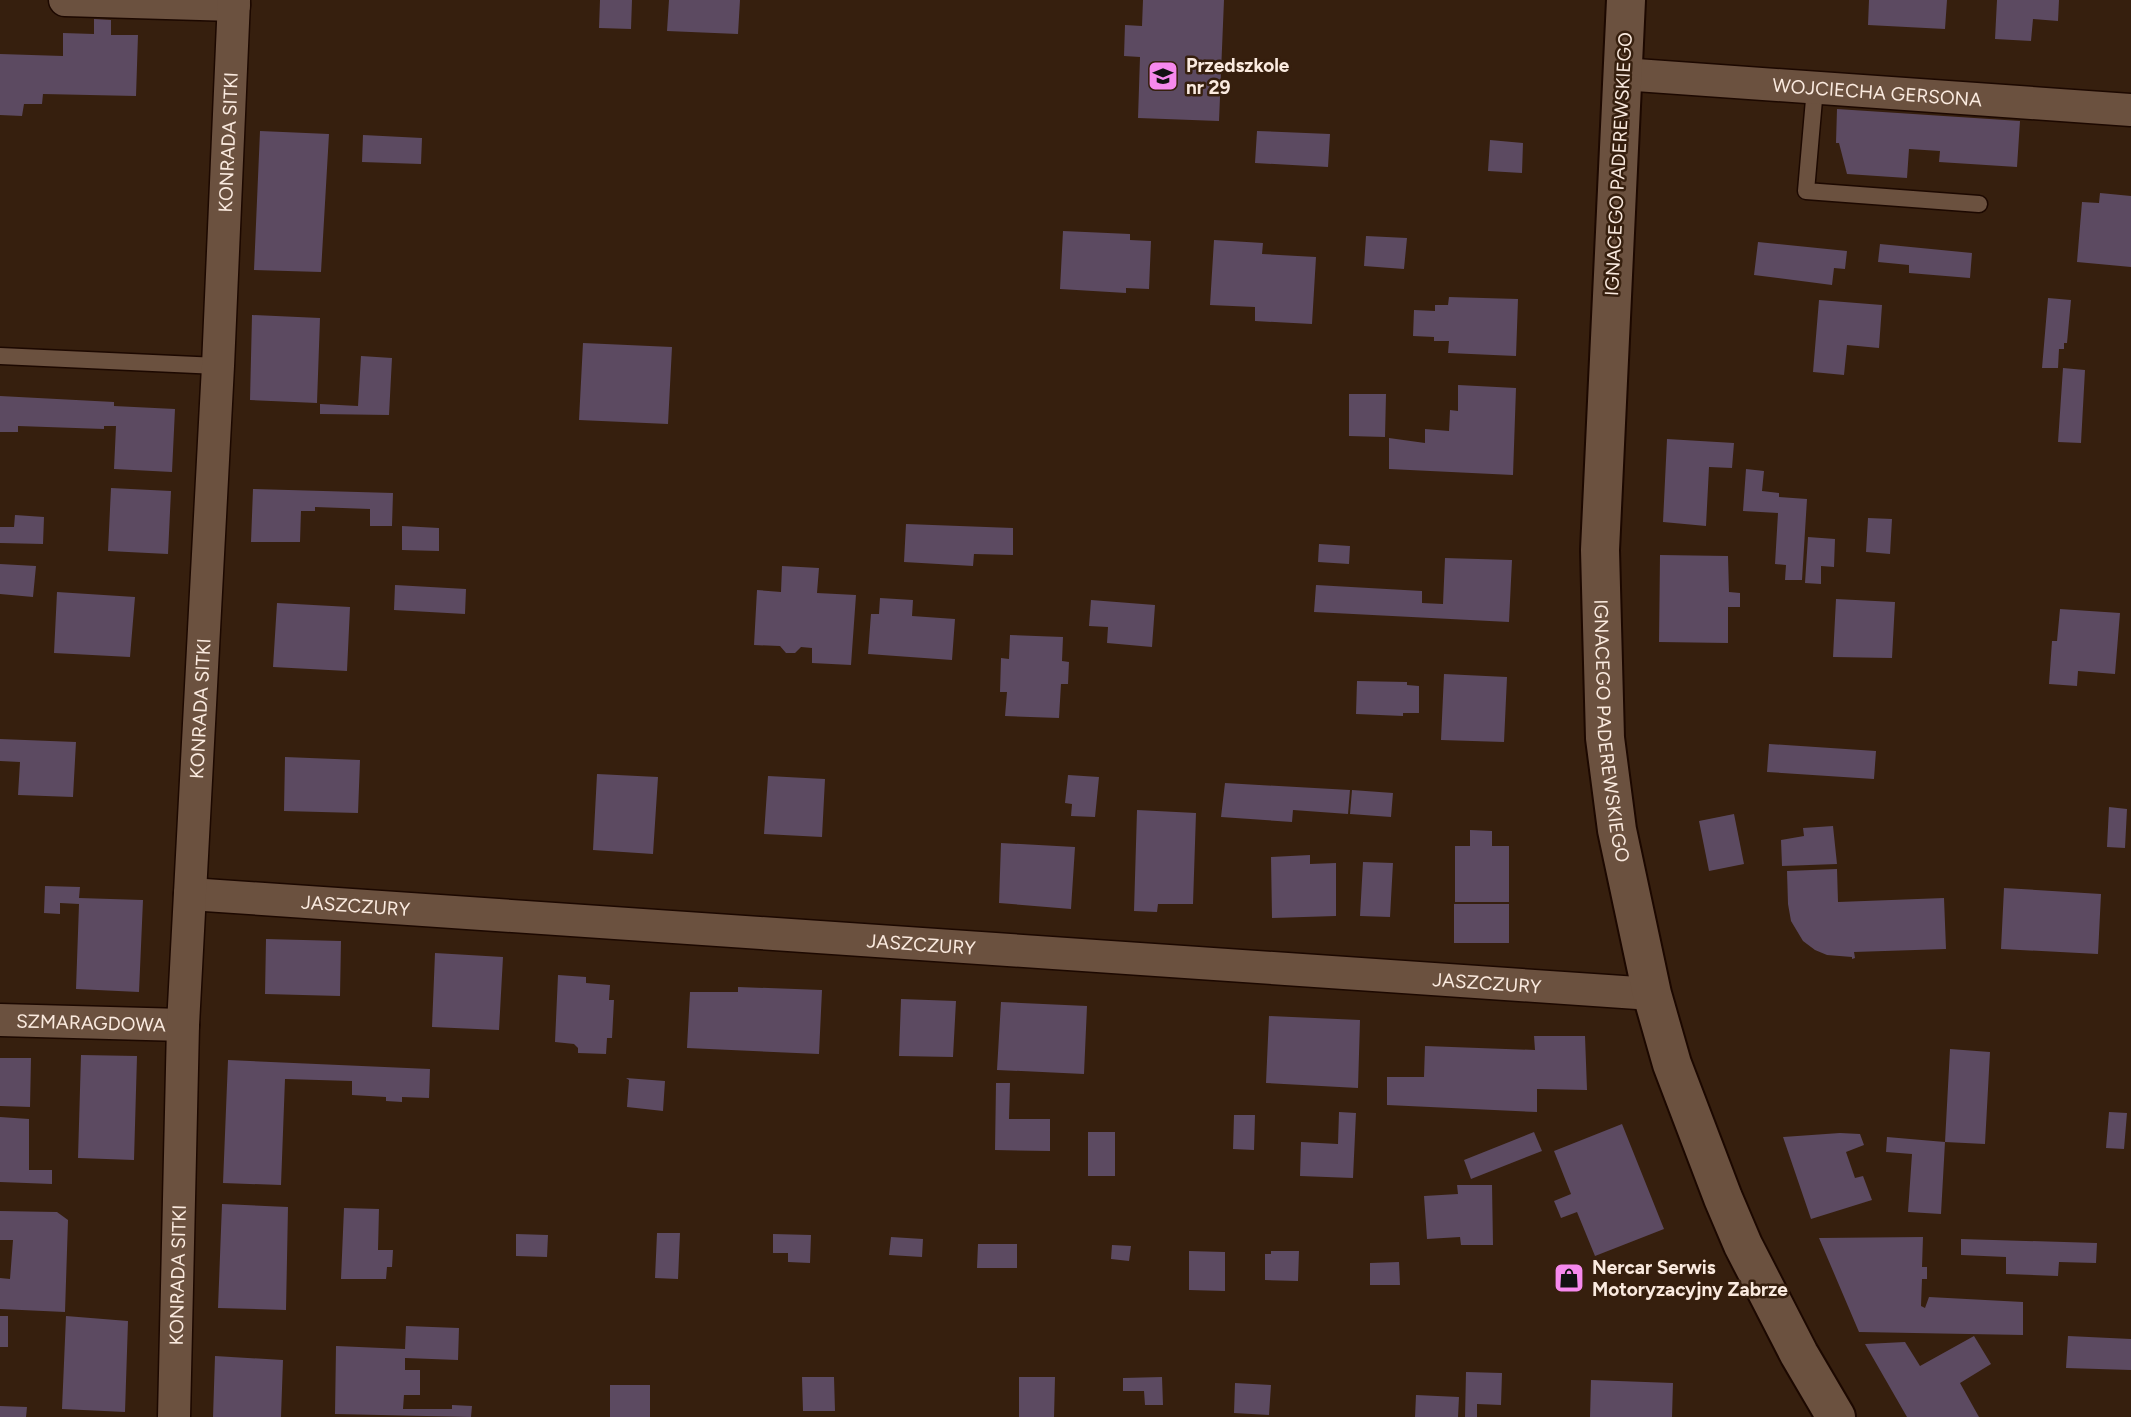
<svg xmlns="http://www.w3.org/2000/svg" width="2131" height="1417" viewBox="0 0 2131 1417" font-family="Figtree,sans-serif">
	<rect width="100%" height="100%" fill="#361f0e"/>
	<path fill="#5c4a61" d="M 600,0 L 632,0 L 631,29 L 599,28 Z
		M 669,0 L 740,0 L 738,34 L 667,31 Z
		M 1143,0 L 1224,0 L 1219,121 L 1138,118 L 1140,57 L 1124,56 L 1125,25 L 1142,26 Z
		M 1869,0 L 1947,0 L 1945,29 L 1868,25 Z
		M 1997,0 L 2059,0 L 2058,21 L 2033,19 L 2031,41 L 1995,39 Z
		M 94,19 L 111,20 L 111,35 L 138,35 L 136,96 L 43,94 L 42,104 L 24,104 L 22,116 L 0,115 L 0,54 L 63,56 L 63,33 L 94,34 Z
		M 1837,109 L 2020,121 L 2017,167 L 1939,162 L 1940,151 L 1909,149 L 1907,178 L 1847,174 L 1839,143 L 1836,143 Z
		M 260,131 L 329,134 L 321,272 L 254,270 Z
		M 1257,131 L 1330,134 L 1328,167 L 1255,163 Z
		M 363,135 L 422,138 L 421,164 L 362,162 Z
		M 1490,140 L 1523,143 L 1522,173 L 1488,171 Z
		M 2100,193 L 2131,196 L 2131,267 L 2077,262 L 2082,202 L 2099,203 Z
		M 1063,231 L 1130,234 L 1130,240 L 1151,241 L 1149,289 L 1126,288 L 1126,293 L 1060,289 Z
		M 1366,236 L 1407,238 L 1404,269 L 1364,266 Z
		M 1214,240 L 1263,243 L 1262,254 L 1316,257 L 1312,324 L 1255,321 L 1255,307 L 1210,305 Z
		M 1758,242 L 1847,251 L 1845,269 L 1834,268 L 1832,285 L 1754,275 Z
		M 1880,244 L 1972,253 L 1970,278 L 1909,273 L 1909,265 L 1878,262 Z
		M 1449,297 L 1518,299 L 1516,356 L 1448,353 L 1449,341 L 1434,341 L 1434,337 L 1413,336 L 1414,310 L 1435,311 L 1435,305 L 1448,305 Z
		M 2048,298 L 2071,300 L 2067,343 L 2064,343 L 2064,349 L 2059,349 L 2058,368 L 2042,368 Z
		M 1819,300 L 1882,305 L 1879,348 L 1847,345 L 1844,375 L 1813,372 Z
		M 252,315 L 320,318 L 317,403 L 250,400 Z
		M 583,343 L 672,347 L 668,424 L 579,420 Z
		M 361,356 L 392,358 L 389,415 L 320,414 L 320,404 L 358,406 Z
		M 2063,368 L 2085,370 L 2081,443 L 2058,442 Z
		M 1458,385 L 1516,388 L 1513,475 L 1389,469 L 1389,438 L 1425,443 L 1425,429 L 1449,431 L 1450,410 L 1458,411 Z
		M 1349,394 L 1386,394 L 1385,437 L 1349,436 Z
		M 0,396 L 114,402 L 114,406 L 175,409 L 172,472 L 114,469 L 116,426 L 104,426 L 104,429 L 18,426 L 18,432 L 0,432 Z
		M 1667,439 L 1734,443 L 1732,468 L 1709,467 L 1706,526 L 1663,522 Z
		M 1746,469 L 1764,471 L 1762,491 L 1779,493 L 1779,497 L 1807,499 L 1802,580 L 1785,580 L 1786,565 L 1775,564 L 1778,513 L 1743,511 Z
		M 111,488 L 171,491 L 168,554 L 108,551 Z
		M 253,489 L 393,493 L 392,526 L 370,526 L 370,509 L 315,507 L 315,511 L 301,511 L 300,542 L 251,542 Z
		M 15,515 L 44,517 L 43,544 L 0,543 L 0,527 L 14,527 Z
		M 1868,518 L 1892,519 L 1890,554 L 1866,552 Z
		M 906,524 L 1013,528 L 1013,555 L 974,554 L 973,566 L 904,562 Z
		M 402,526 L 439,528 L 439,551 L 402,550 Z
		M 1808,537 L 1835,539 L 1834,567 L 1821,566 L 1821,584 L 1805,583 Z
		M 1319,544 L 1350,546 L 1349,564 L 1318,562 Z
		M 1660,555 L 1728,556 L 1729,592 L 1740,593 L 1740,607 L 1728,607 L 1728,643 L 1659,642 Z
		M 1445,558 L 1512,560 L 1509,622 L 1314,612 L 1316,585 L 1422,591 L 1422,603 L 1443,604 Z
		M 0,564 L 36,566 L 33,597 L 0,594 Z
		M 782,566 L 819,568 L 817,593 L 856,595 L 851,665 L 812,663 L 812,648 L 801,647 L 795,653 L 786,653 L 780,646 L 754,645 L 757,590 L 781,592 Z
		M 395,585 L 466,589 L 465,614 L 394,610 Z
		M 57,592 L 135,597 L 130,657 L 54,653 Z
		M 880,598 L 913,600 L 912,616 L 955,619 L 952,660 L 868,654 L 871,614 L 879,614 Z
		M 1836,599 L 1895,602 L 1892,658 L 1833,657 Z
		M 1091,600 L 1155,605 L 1152,647 L 1107,643 L 1108,627 L 1089,626 Z
		M 277,603 L 350,607 L 347,671 L 273,667 Z
		M 2060,609 L 2120,613 L 2115,674 L 2078,671 L 2077,686 L 2049,684 L 2052,641 L 2057,641 Z
		M 1010,635 L 1063,637 L 1062,661 L 1069,662 L 1068,684 L 1061,684 L 1059,718 L 1005,716 L 1007,692 L 1000,692 L 1001,658 L 1009,659 Z
		M 1444,674 L 1507,677 L 1504,742 L 1441,740 Z
		M 1357,681 L 1407,682 L 1407,685 L 1419,686 L 1419,713 L 1403,713 L 1403,716 L 1356,714 Z
		M 0,739 L 76,742 L 73,797 L 18,795 L 20,762 L 0,761 Z
		M 1769,744 L 1876,751 L 1874,779 L 1767,772 Z
		M 285,757 L 360,760 L 358,813 L 284,811 Z
		M 597,774 L 658,777 L 653,854 L 593,850 Z
		M 1068,775 L 1099,777 L 1095,817 L 1071,816 L 1072,804 L 1065,803 Z
		M 768,776 L 825,779 L 822,837 L 764,834 Z
		M 1225,783 L 1350,790 L 1348,814 L 1293,810 L 1292,822 L 1221,817 Z
		M 1352,790 L 1393,793 L 1391,817 L 1350,814 Z
		M 2109,807 L 2127,809 L 2125,848 L 2107,847 Z
		M 1137,810 L 1196,813 L 1193,904 L 1158,904 L 1157,912 L 1134,911 Z
		M 1734,814 L 1744,864 L 1709,871 L 1699,821 Z
		M 1833,826 L 1837,864 L 1782,866 L 1781,840 L 1804,836 L 1803,828 Z
		M 1470,830 L 1492,831 L 1492,846 L 1509,846 L 1509,902 L 1455,902 L 1455,846 L 1470,846 Z
		M 1001,843 L 1075,847 L 1071,909 L 999,903 Z
		M 1310,855 L 1310,864 L 1336,863 L 1336,916 L 1272,918 L 1271,857 Z
		M 1363,862 L 1393,863 L 1390,917 L 1360,916 Z
		M 1837,869 L 1838,902 L 1944,898 L 1946,949 L 1854,952 L 1855,958 L 1852,959 L 1852,957 L 1827,955 L 1815,950 L 1803,941 L 1791,921 L 1788,904 L 1787,871 Z
		M 45,886 L 80,887 L 79,898 L 143,900 L 139,992 L 76,989 L 79,904 L 60,903 L 60,914 L 44,913 Z
		M 2004,888 L 2101,894 L 2098,954 L 2001,949 Z
		M 1454,904 L 1509,904 L 1509,943 L 1454,943 Z
		M 266,939 L 341,941 L 340,996 L 265,994 Z
		M 435,953 L 503,957 L 499,1030 L 432,1027 Z
		M 558,975 L 586,977 L 586,983 L 610,985 L 609,1000 L 614,1000 L 612,1038 L 607,1038 L 606,1054 L 578,1053 L 578,1048 L 574,1044 L 555,1042 Z
		M 738,987 L 822,990 L 819,1054 L 687,1048 L 690,992 L 738,992 Z
		M 901,999 L 956,1001 L 953,1057 L 899,1056 Z
		M 1001,1002 L 1087,1006 L 1084,1074 L 997,1070 Z
		M 1269,1016 L 1360,1020 L 1358,1088 L 1266,1083 Z
		M 1534,1036 L 1585,1036 L 1587,1090 L 1537,1089 L 1537,1112 L 1387,1105 L 1387,1077 L 1424,1077 L 1425,1046 L 1535,1050 Z
		M 1950,1049 L 1990,1052 L 1985,1144 L 1945,1142 Z
		M 81,1055 L 137,1056 L 134,1160 L 78,1158 Z
		M 0,1058 L 31,1058 L 30,1107 L 0,1106 Z
		M 228,1060 L 430,1069 L 429,1098 L 402,1097 L 402,1102 L 386,1101 L 386,1097 L 352,1095 L 352,1081 L 285,1079 L 281,1185 L 223,1183 Z
		M 626,1078 L 665,1081 L 663,1111 L 627,1107 L 629,1080 Z
		M 996,1083 L 1010,1083 L 1009,1119 L 1050,1119 L 1050,1151 L 995,1150 Z
		M 1339,1112 L 1356,1113 L 1353,1178 L 1300,1176 L 1301,1142 L 1338,1144 Z
		M 2109,1112 L 2127,1113 L 2124,1149 L 2106,1148 Z
		M 1234,1115 L 1255,1115 L 1254,1150 L 1233,1149 Z
		M 0,1117 L 29,1119 L 29,1170 L 52,1170 L 52,1184 L 0,1182 Z
		M 1622,1124 L 1664,1229 L 1595,1256 L 1577,1212 L 1561,1218 L 1554,1201 L 1571,1194 L 1554,1151 Z
		M 1088,1132 L 1115,1132 L 1115,1176 L 1088,1176 Z
		M 1534,1132 L 1542,1151 L 1471,1179 L 1464,1160 Z
		M 1840,1133 L 1860,1134 L 1864,1145 L 1846,1152 L 1855,1178 L 1863,1176 L 1872,1200 L 1811,1219 L 1783,1137 Z
		M 1887,1137 L 1945,1142 L 1941,1214 L 1908,1212 L 1912,1154 L 1886,1152 Z
		M 1457,1185 L 1492,1185 L 1493,1245 L 1461,1245 L 1460,1237 L 1427,1239 L 1424,1196 L 1458,1194 Z
		M 222,1204 L 288,1207 L 286,1310 L 218,1308 Z
		M 344,1208 L 379,1209 L 378,1250 L 393,1250 L 392,1267 L 387,1267 L 386,1279 L 341,1279 Z
		M 0,1211 L 57,1212 L 68,1220 L 65,1312 L 0,1309 L 0,1278 L 10,1279 L 13,1240 L 0,1240 Z
		M 657,1233 L 680,1233 L 678,1279 L 655,1278 Z
		M 516,1234 L 548,1235 L 547,1257 L 516,1256 Z
		M 773,1234 L 811,1235 L 810,1263 L 788,1262 L 788,1253 L 773,1253 Z
		M 891,1237 L 923,1239 L 922,1257 L 889,1255 Z
		M 1923,1237 L 1922,1267 L 1927,1267 L 1927,1279 L 1922,1279 L 1921,1306 L 1925,1308 L 1929,1297 L 2023,1302 L 2023,1335 L 1859,1332 L 1819,1238 Z
		M 1961,1239 L 2097,1243 L 2096,1263 L 2059,1262 L 2058,1276 L 2006,1274 L 2006,1257 L 1961,1255 Z
		M 978,1244 L 1017,1244 L 1017,1268 L 977,1268 Z
		M 1112,1245 L 1131,1246 L 1129,1261 L 1111,1259 Z
		M 1189,1251 L 1225,1252 L 1225,1291 L 1189,1290 Z
		M 1271,1251 L 1299,1251 L 1298,1281 L 1265,1280 L 1265,1254 L 1271,1254 Z
		M 1399,1262 L 1400,1285 L 1370,1285 L 1370,1263 Z
		M 0,1316 L 8,1316 L 8,1347 L 0,1347 Z
		M 66,1316 L 128,1321 L 125,1412 L 62,1409 Z
		M 406,1326 L 459,1328 L 458,1360 L 405,1358 L 405,1370 L 420,1370 L 420,1395 L 404,1395 L 403,1409 L 452,1409 L 452,1405 L 472,1406 L 471,1417 L 335,1414 L 336,1346 L 405,1349 Z
		M 1974,1336 L 1991,1364 L 1960,1383 L 1979,1417 L 1907,1417 L 1865,1344 L 1905,1342 L 1920,1366 Z
		M 2068,1336 L 2131,1339 L 2131,1370 L 2066,1368 Z
		M 215,1356 L 283,1360 L 281,1417 L 213,1417 Z
		M 1466,1372 L 1502,1373 L 1501,1405 L 1477,1404 L 1477,1417 L 1465,1417 Z
		M 802,1377 L 834,1377 L 835,1411 L 803,1411 Z
		M 1019,1377 L 1055,1377 L 1054,1417 L 1019,1417 Z
		M 1162,1377 L 1163,1405 L 1145,1405 L 1144,1391 L 1123,1391 L 1123,1378 Z
		M 1591,1380 L 1673,1383 L 1672,1417 L 1590,1417 Z
		M 1235,1383 L 1271,1385 L 1269,1415 L 1234,1413 Z
		M 610,1385 L 650,1385 L 650,1417 L 610,1417 Z
		M 1416,1395 L 1459,1397 L 1458,1417 L 1415,1417 Z
		M 0,1406 L 27,1407 L 26,1417 L 0,1417 Z"/>
	<g fill="none" stroke-linecap="round" stroke-linejoin="round">
		<g stroke="#1c0800" stroke-width="19">
			<path id="service" d="M 1815,88 L 1806,191 L 1979,204
				M 0,356 L 218,366"/>
		</g>
		<g stroke="#1c0800" stroke-width="35">
			<g id="minor">
				<path d="M 65,0 L 234,5"/>
				<path id="s1" d="M 1622,74 L 2131,110"/>
				<path id="s2" d="M 190,894 L 1652,994"/>
				<path id="s3" d="M 0,1020 L 183,1025"/>
				<path id="s4" d="M 174,1417 L 183,1025 L 218,366 L 234,0"/>
			</g>
		</g>
		<g stroke="#1c0800" stroke-width="42">
			<g id="secondary">
				<path id="s5" d="M 1626,0 L 1600,550 L 1605,738 L 1617,830 L 1652,994 L 1672,1064 L 1723,1198 L 1743,1245 L 1799,1354 L 1836,1417"/>
			</g>
		</g>
		<use href="#service" stroke="#6b513f" stroke-width="16"/>
		<use href="#minor" stroke="#6b513f" stroke-width="32"/>
		<use href="#secondary" stroke="#6b513f" stroke-width="38"/>
	</g>
	<defs>
		<g id="school-square" transform="scale(1.575)"><rect x="-9" y="-9" width="18" height="18" rx="4" fill="#f689ed" stroke="#361f0e"/><path d="M0-5L7-2L0 1L-7-2ZM-4 1L0 2.5L4 1V4Q0 6-4 4Z" fill="#111"/></g>
		<g id="shop-square" transform="scale(1.575)"><rect x="-9" y="-9" width="18" height="18" rx="4" fill="#f689ed" stroke="#361f0e"/><path d="M-5-2.5h2.3a2.7 3.5 0 0 1 5.4 0H5L5.5 6h-11ZM-1.5-2.5h3a1.5 2.3 0 0 0-3 0Z" fill="#111"/></g>
	</defs>
	<g fill-rule="evenodd">
		<use href="#school-square" x="1163" y="76"/>
		<use href="#shop-square" x="1569" y="1278"/>
	</g>
	<g text-anchor="middle" stroke-width="5" stroke-linejoin="round" paint-order="stroke">
		<g font-size="19" font-weight="bold" fill="#faeadf" stroke="#361f0e" text-anchor="start">
			<text x="1186" y="72">Przedszkole<tspan x="1186" dy="22">nr 29</tspan></text>
			<text x="1592" y="1274">Nercar Serwis<tspan x="1592" dy="22">Motoryzacyjny Zabrze</tspan></text>
		</g>
		<g font-size="19" fill="#faeadf" stroke="#361f0e">
			<text dy="7" stroke="none"><textPath href="#s1" startOffset="256">WOJCIECHA GERSONA</textPath></text>
			<text dy="7" stroke="none"><textPath href="#s4" startOffset="1276">KONRADA SITKI</textPath></text>
			<text transform="translate(1618 164) rotate(-87)" y="7">IGNACEGO PADEREWSKIEGO</text>
			<text dy="7" stroke="none"><textPath href="#s4" startOffset="709">KONRADA SITKI</textPath></text>
			<text dy="7" stroke="none"><textPath href="#s5" startOffset="732">IGNACEGO PADEREWSKIEGO</textPath></text>
			<text dy="7" stroke="none"><textPath href="#s2" startOffset="166">JASZCZURY</textPath></text>
			<text dy="7" stroke="none"><textPath href="#s2" startOffset="733">JASZCZURY</textPath></text>
			<text dy="7" stroke="none"><textPath href="#s2" startOffset="1300">JASZCZURY</textPath></text>
			<text dy="7" stroke="none"><textPath href="#s3" startOffset="91">SZMARAGDOWA</textPath></text>
			<text dy="7" stroke="none"><textPath href="#s4" startOffset="142">KONRADA SITKI</textPath></text>
		</g>
	</g>
</svg>
